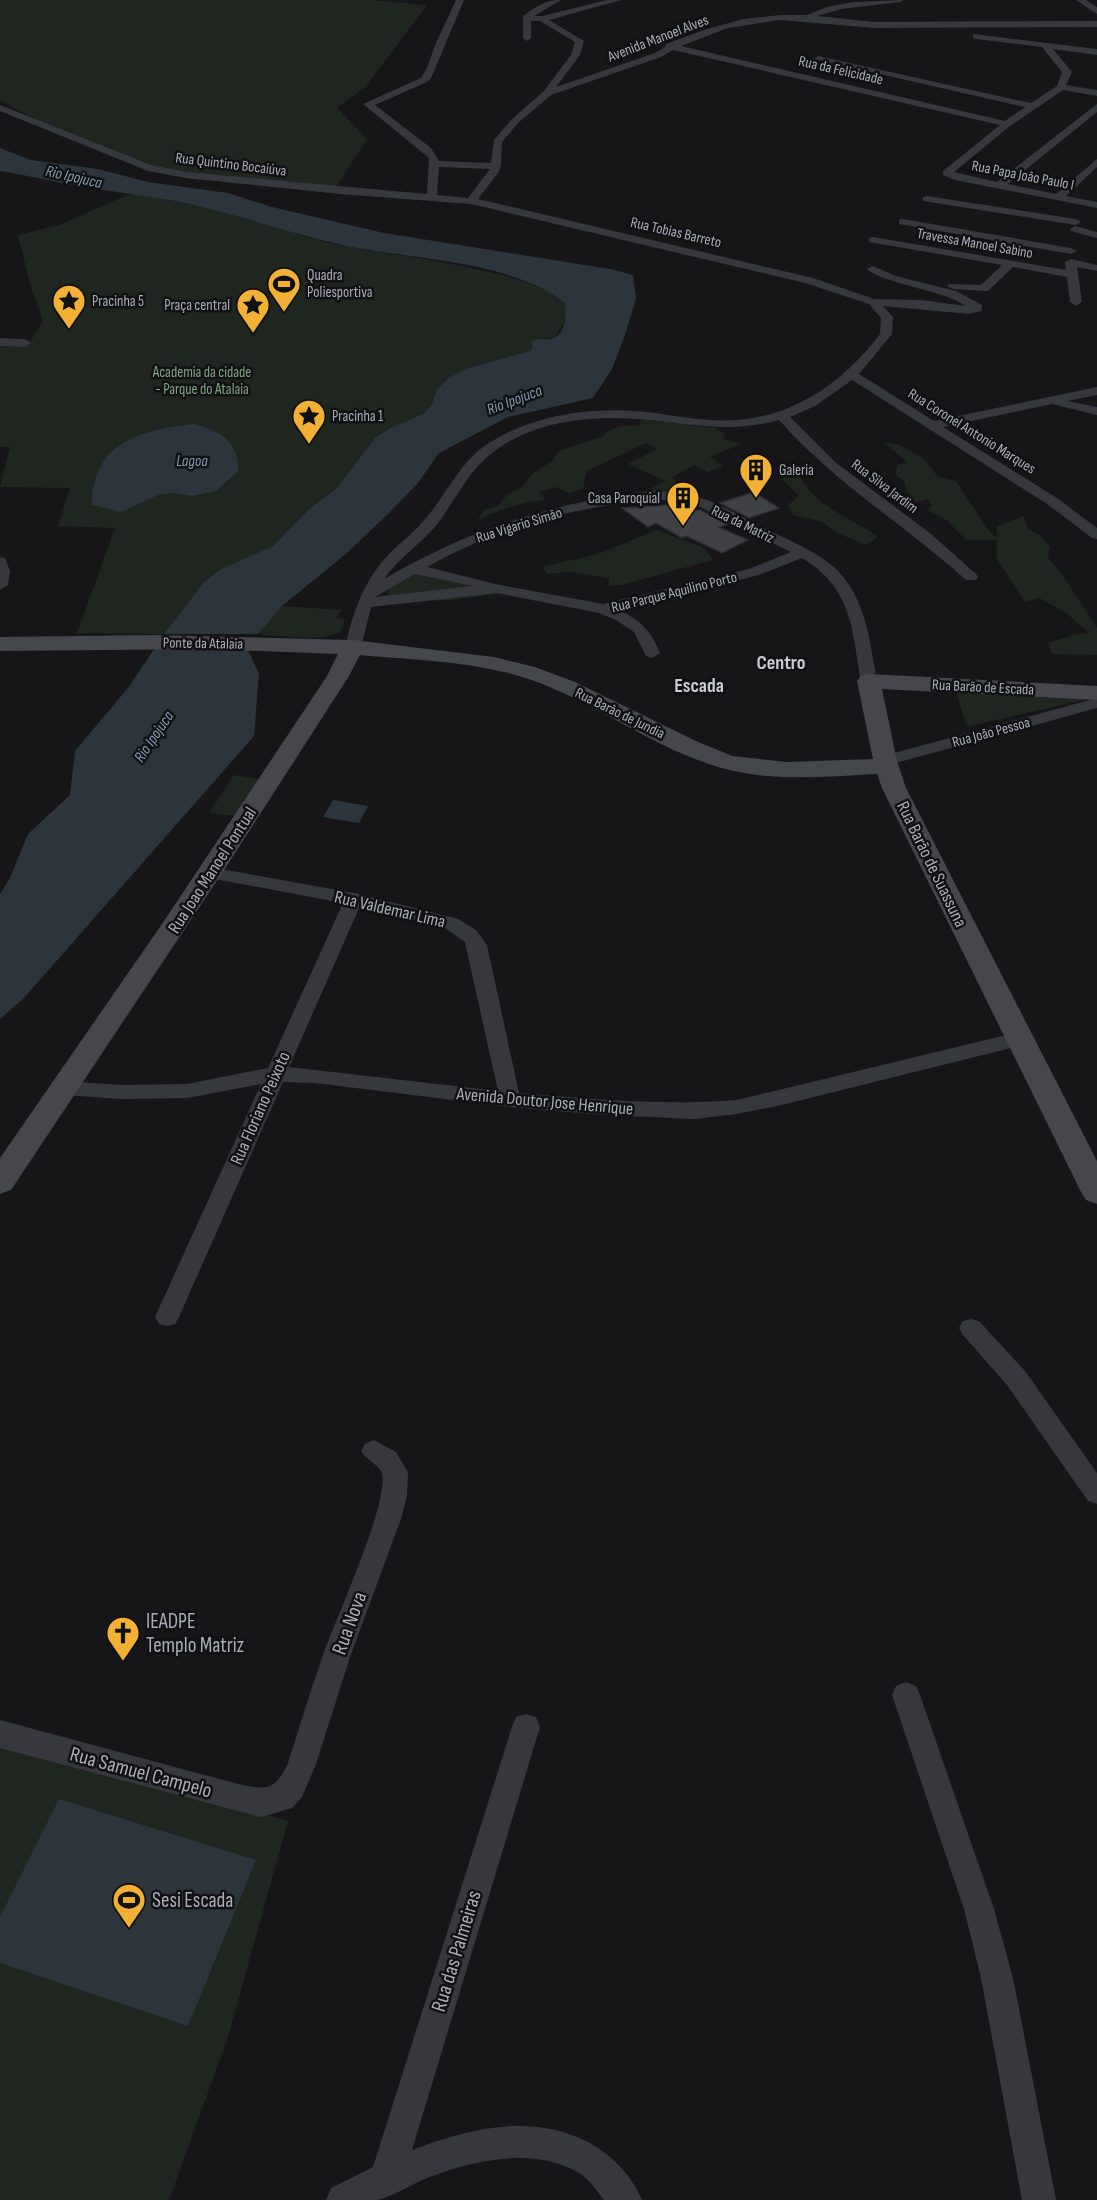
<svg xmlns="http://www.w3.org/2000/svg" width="1097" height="2200" viewBox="0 0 1097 2200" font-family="'Sofia Sans Condensed',sans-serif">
	<rect width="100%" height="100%" fill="#161618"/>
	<path fill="#1e261f" d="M 0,0 L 373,0 L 427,5 L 366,86 L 337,108 L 367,139 L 335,189 L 181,173 L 127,162 L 27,115 L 0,100 Z
		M 132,193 C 181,202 231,212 279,227 C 289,230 299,235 309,238 C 362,252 418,256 471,268 C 505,275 537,282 565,303 L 568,317 L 555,337 L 542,338 L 530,351 L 468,368 L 437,389 L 431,406 L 423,414 L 390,428 L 375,438 L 337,488 L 309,509 L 273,546 L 221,569 L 204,582 L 164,634 L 77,633 L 115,528 L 58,526 L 70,488 L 0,487 L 10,447 L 0,447 L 0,347 L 28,345 L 43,321 L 30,284 L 18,235 L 59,225 Z
		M 641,419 L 716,428 L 725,434 L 724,439 L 741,444 L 710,457 L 723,466 L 708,472 L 694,465 L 672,478 L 685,487 L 663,498 L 635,497 L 665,481 L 628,464 L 657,449 L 646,443 L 587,471 L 583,489 L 567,493 L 556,487 L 539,492 L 546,500 C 522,502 500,509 477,520 L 486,509 L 498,506 L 506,496 L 523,486 L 533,473 L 552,461 L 559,451 L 603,436 L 608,431 L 620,426 L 639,426 Z
		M 884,442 L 898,444 L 925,460 L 938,477 L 956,481 L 986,527 L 997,539 L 997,526 L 1024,516 L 1028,529 L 1040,535 L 1050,547 L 1048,558 L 1062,574 L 1097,628 L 1097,655 L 1052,654 L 1048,643 L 1073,635 L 1089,633 L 1065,612 L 1039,598 L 1025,602 L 997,559 L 997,540 L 966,540 L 948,521 L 928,510 L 932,505 L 928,499 L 915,502 L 906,490 L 904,481 L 896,475 L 897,465 L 908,463 Z
		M 799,473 C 813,507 851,517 878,537 L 866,545 L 837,533 L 822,522 L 793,515 L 788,505 L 799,496 L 781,478 Z
		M 657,530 L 704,548 L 713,560 L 621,585 L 609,586 L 609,578 L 570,572 L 547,574 L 542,567 L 598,554 Z
		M 416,570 L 520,591 L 452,600 L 385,603 L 389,588 Z
		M 282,606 L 342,610 L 336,618 L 344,619 C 344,624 343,628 339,632 C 326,642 275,636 258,634 Z
		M 956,691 L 1085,699 L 1085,700 L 969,726 L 966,725 Z
		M 234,775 L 259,779 L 234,816 L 209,813 Z
		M 0,1741 L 288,1821 L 228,2037 L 169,2200 L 0,2200 Z"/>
	<path fill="#2c353c" d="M 0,148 L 31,160 L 98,169 L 148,182 L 228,193 L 272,207 L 384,233 L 610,269 L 633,275 L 636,299 L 624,338 L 612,369 L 593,398 L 508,417 L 439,453 L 418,483 L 389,513 L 347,553 L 282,606 L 258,634 L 164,634 L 204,582 L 221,569 L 273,546 L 309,509 L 337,488 L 375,438 L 390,428 L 423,414 L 431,406 L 437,389 L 449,378 L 468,368 L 530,351 L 533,347 L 531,342 C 537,338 542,339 549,339 C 566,337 567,315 565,303 C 508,259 410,260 342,245 C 296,235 252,219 206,208 C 165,197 122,194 80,186 C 53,182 27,175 0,171 Z
		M 194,424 C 219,431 239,440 238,471 L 216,491 L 192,496 L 175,493 L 160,494 L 121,512 L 92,505 C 92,442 141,430 194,424 Z
		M 155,648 L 248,650 L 259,674 L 254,736 L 24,998 L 0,1019 L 0,894 L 10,878 L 28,834 L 70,795 L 75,751 L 128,688 Z
		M 333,800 L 368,806 L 359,823 L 323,817 Z
		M 59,1799 L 256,1860 L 188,2026 L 0,1963 L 0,1917 Z"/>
	<path fill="#404145" stroke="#303034" stroke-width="1.5" d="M 754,492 L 779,508 L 749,518 L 720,503 Z
		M 669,505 L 684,512 L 700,510 L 729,524 L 718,527 L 748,540 L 722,553 L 687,536 L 682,538 L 656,523 L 648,527 L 622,508 Z"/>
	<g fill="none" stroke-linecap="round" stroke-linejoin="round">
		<path fill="#37383d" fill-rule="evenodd" d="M 456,0 L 464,0 L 431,78 L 427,82 L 375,105 L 431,148 L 439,161 L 491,163 L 494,140 L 512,119 L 544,91 L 571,55 L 575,42 L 540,21 L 531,21 L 531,38 L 527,41 L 523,38 L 523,16 C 536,7 544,0 561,0 L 534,16 L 542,16 L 607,0 L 621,0 L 549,20 L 584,41 L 580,55 L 556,87 L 655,53 L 665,47 L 666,44 L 704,30 L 743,19 L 780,15 L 807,15 L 827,7 L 853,2 L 904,0 L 900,2 L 841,9 L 818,16 L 874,22 L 1097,21 L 1097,27 L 874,28 L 780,20 L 728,28 L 681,46 L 1005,121 L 1025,107 L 814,59 L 818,56 L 1031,103 L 1057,86 L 1062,72 L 1042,47 L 976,39 L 973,38 L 973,34 L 1097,49 L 1097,55 L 1053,49 L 1072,72 L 1066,85 L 1097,90 L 1097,96 L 1063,90 L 1010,126 L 954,172 L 997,182 L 1097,104 L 1097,112 L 1008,184 L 1056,194 L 1097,159 L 1097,167 L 1066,196 L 1097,202 L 1097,208 L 955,180 L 943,175 L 943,171 L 1000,125 L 673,50 L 661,57 L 551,95 L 518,123 L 502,142 L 501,166 L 498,173 L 478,199 L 813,278 L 874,299 L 921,300 L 966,306 C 936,288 900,288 869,271 L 867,269 L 873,266 L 896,276 L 956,291 L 982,305 L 982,311 L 969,314 L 883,306 L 893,317 L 892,334 L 859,374 L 934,421 L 1097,387 L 1097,395 L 1067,401 L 1097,407 L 1097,415 L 1052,404 L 943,427 L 1057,498 L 1097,528 L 1097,539 L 1092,538 L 1047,504 L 852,380 L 815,406 L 790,417 L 835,462 L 931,534 L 976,574 L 978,577 L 976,580 L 966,580 C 905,525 833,482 779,420 C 730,434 687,423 638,419 C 585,415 519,423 480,464 C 462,483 451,507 435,527 C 419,545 398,559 384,579 C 449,541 517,515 591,500 C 621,494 654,488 685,494 C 714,499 739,516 764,528 C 785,538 806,547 825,560 C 865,588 869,637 877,681 L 875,684 L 863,684 L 861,681 C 852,629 852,588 802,558 L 759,575 L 618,610 C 640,619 651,631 660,653 L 652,658 L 646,656 L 634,632 L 616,620 L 599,613 L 497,593 L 371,607 L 361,647 L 353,652 L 347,650 L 345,647 C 353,612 364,580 389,554 C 401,542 415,532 425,519 C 447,494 460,461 489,443 C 534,414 594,406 647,412 C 677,416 707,422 737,420 C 798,415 844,381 880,334 L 881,318 L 869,304 L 805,283 L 471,204 L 340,194 L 186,178 L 148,171 L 0,111 L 0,105 L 151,165 L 186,172 L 427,194 L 429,158 L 363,104 L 421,78 L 427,68 L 435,45 ZM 439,167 L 490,169 L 468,198 L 437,195 ZM 663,500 L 684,502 L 700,507 L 791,552 L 749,569 L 603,604 L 495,584 L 427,567 C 498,527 580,504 663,500 ZM 415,574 L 473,586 L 375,597 Z
			M 1076,0 L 1086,0 L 1097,7 L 1097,14 Z
			M 927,196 L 1076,219 L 1081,222 L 1076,225 L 923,201 L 923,197 Z
			M 903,219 L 1071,248 L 1077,251 L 1071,254 L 899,224 L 899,220 Z
			M 1075,226 L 1097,232 L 1097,238 L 1071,231 L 1070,229 Z
			M 873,237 L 1066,270 L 1065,262 L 1071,259 L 1097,265 L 1097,271 L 1077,267 L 1082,302 L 1076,306 L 1070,302 L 1067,277 L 1013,267 L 988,291 L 953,289 L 947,286 L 949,284 L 981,285 L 1002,265 L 869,242 L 869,238 Z
			M 0,338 L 25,339 L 31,343 L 25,347 L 0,346 Z
			M 0,557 L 5,558 L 10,571 L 8,585 L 0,590 Z
			M 1097,698 L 1097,708 L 885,766 L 879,765 L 876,761 L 879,757 Z
			M 210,867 L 354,893 L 458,919 L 476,930 L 487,945 L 519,1093 C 592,1099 664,1106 737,1100 L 1019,1032 L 1026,1034 L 1029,1039 L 1026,1044 L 1019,1046 L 782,1105 L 737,1114 L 694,1119 L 605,1115 L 510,1107 L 315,1083 L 283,1082 L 179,1317 L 175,1324 L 167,1326 L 159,1324 L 155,1317 L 261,1084 L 187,1098 L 121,1099 L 65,1095 L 58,1093 L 55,1088 L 58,1083 L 65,1081 L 121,1085 L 187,1084 L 268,1068 L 343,903 L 204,877 L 201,873 L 204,869 ZM 360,906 L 445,928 L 465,942 L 498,1091 L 289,1067 Z
			M 971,1319 L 979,1321 L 1025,1371 L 1097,1473 L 1097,1504 L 1088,1501 L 1007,1385 L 963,1335 L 959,1328 L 963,1321 Z
			M 374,1440 L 396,1452 L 408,1472 L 407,1495 L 401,1519 L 350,1657 L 316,1764 L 302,1797 L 292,1808 L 261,1817 L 0,1748 L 0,1720 L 242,1785 C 269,1790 276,1789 288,1763 C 299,1728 310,1692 322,1658 C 334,1622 389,1504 382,1474 C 380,1465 366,1460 361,1451 L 365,1444 Z
			M 906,1682 L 916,1686 L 920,1695 L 994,1909 L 1013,1978 L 1056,2200 L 1022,2200 L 981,1978 L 964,1909 L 892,1695 L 896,1686 Z
			M 526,1714 L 536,1717 L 540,1727 L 412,2150 C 467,2129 530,2113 586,2141 C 611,2154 631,2174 642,2200 L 604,2200 C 597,2191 589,2179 579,2173 C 535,2146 473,2160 427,2178 C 412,2184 392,2197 377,2200 C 362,2200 342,2200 326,2200 L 331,2188 L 373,2167 L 512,1727 L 516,1717 Z"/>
		<path fill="#45474d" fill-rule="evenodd" d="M 154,635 L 353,640 L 494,657 L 535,667 L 575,682 L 696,741 L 732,756 L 786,762 L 873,759 L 857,681 L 861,676 L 869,674 L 1097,686 L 1097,700 L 882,689 L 897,761 L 906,788 L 1097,1161 L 1097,1204 L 1086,1200 L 1081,1192 L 882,788 L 877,774 C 821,777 763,783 709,764 C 643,742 586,696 519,676 C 468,661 412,660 360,655 L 349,676 L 226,867 L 11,1190 L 0,1194 L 0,1158 L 162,924 L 327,676 L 338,654 L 206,649 L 0,651 L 0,637 Z"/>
	</g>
	<defs>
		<g id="stadium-pin" transform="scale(1.725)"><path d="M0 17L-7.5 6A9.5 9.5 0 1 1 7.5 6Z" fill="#f2b134" stroke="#111113"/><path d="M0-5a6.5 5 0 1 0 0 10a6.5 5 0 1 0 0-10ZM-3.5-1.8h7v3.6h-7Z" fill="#111"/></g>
		<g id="sight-pin" transform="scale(1.725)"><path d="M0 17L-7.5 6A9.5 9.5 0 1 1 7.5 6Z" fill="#f2b134" stroke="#111113"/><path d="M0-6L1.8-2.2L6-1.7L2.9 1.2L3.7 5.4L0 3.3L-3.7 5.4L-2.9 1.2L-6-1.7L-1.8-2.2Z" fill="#111"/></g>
		<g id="building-pin" transform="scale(1.725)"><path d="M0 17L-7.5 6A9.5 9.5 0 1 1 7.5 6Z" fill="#f2b134" stroke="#111113"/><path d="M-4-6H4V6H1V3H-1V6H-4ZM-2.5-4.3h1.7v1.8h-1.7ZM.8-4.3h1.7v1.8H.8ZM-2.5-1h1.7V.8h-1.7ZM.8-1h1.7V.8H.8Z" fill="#111"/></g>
		<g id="church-pin" transform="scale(1.725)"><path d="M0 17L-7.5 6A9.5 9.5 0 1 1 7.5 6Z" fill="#f2b134" stroke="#111113"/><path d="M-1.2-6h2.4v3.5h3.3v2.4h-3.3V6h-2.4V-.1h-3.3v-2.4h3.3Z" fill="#111"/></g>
	</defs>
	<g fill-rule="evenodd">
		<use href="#stadium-pin" x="284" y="284"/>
		<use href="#sight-pin" x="69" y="301"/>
		<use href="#sight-pin" x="253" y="305"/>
		<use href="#sight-pin" x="309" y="416"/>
		<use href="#building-pin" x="756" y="470"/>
		<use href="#building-pin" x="683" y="498"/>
		<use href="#church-pin" x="123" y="1633"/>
		<use href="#stadium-pin" x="129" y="1900"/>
	</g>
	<g text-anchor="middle" stroke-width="5" stroke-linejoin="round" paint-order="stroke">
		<g font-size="15" fill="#a8adb8" stroke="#111113">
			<text transform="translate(658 38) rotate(-21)" y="5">Avenida Manoel Alves</text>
			<text transform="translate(841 70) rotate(13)" y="5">Rua da Felicidade</text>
			<text transform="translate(231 164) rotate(7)" y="5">Rua Quintino Bocaiúva</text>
			<text transform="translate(1023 175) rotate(11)" y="5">Rua Papa João Paulo I</text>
			<text transform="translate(676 232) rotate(13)" y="5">Rua Tobias Barreto</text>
			<text transform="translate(975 243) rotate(10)" y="5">Travessa Manoel Sabino</text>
			<text transform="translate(972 431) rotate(32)" y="5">Rua Coronel Antonio Marques</text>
			<text transform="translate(885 486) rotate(37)" y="5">Rua Silva Jardim</text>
			<text transform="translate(743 524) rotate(26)" y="5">Rua da Matriz</text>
			<text transform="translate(519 525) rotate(-17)" y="5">Rua Vigario Simão</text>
			<text transform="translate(674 592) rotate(-14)" y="5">Rua Parque Aquilino Porto</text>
			<text transform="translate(203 643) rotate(1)" y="5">Ponte da Atalaia</text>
			<text transform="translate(983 687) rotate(3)" y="5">Rua Barão de Escada</text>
			<text transform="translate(620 713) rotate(26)" y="5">Rua Barão de Jundia</text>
			<text transform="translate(991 732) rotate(-15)" y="5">Rua João Pessoa</text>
		</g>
		<g font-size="15" fill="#a8adb8" stroke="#111113" text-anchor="start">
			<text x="307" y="280">Quadra<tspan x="307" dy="17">Poliesportiva</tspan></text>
			<text x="92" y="306">Pracinha 5</text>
			<text x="230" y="310" text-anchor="end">Praça central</text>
			<text x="332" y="421">Pracinha 1</text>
			<text x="779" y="475">Galeria</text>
			<text x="660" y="503" text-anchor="end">Casa Paroquial</text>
		</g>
		<g font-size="15" fill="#7fa381" stroke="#111113">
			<text x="202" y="377">Academia da cidade<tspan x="202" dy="17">- Parque do Atalaia</tspan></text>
		</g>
		<g font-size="16" font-style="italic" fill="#7f9bb3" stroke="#111113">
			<text transform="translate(74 176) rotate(13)" y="6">Rio Ipojuca</text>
			<text transform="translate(514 399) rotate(-21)" y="6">Rio Ipojuca</text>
			<text x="192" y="466">Lagoa</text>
			<text transform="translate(153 736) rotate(-56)" y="6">Rio Ipojuca</text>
		</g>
		<g font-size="18" fill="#a8adb8" stroke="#111113">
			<text transform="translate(932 864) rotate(64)" y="6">Rua Barão de Suassuna</text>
			<text transform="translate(212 870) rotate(-57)" y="6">Rua Joao Manoel Pontual</text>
			<text transform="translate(390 909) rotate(13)" y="6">Rua Valdemar Lima</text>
			<text transform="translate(545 1101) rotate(5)" y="6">Avenida Doutor Jose Henrique</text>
			<text transform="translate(260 1108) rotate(-66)" y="6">Rua Floriano Peixoto</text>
		</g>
		<g font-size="20" font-weight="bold" fill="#c9ccd4" stroke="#111113">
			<text x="781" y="669">Centro</text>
			<text x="699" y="692">Escada</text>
		</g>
		<g font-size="21" fill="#a8adb8" stroke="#111113" text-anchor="start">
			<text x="146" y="1628">IEADPE<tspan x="146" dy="24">Templo Matriz</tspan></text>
			<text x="152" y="1907">Sesi Escada</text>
		</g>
		<g font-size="21" fill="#a8adb8" stroke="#111113">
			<text transform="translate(349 1623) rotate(-70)" y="7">Rua Nova</text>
			<text transform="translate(141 1772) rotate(15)" y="7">Rua Samuel Campelo</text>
			<text transform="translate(456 1951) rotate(-73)" y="7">Rua das Palmeiras</text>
		</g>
	</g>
</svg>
